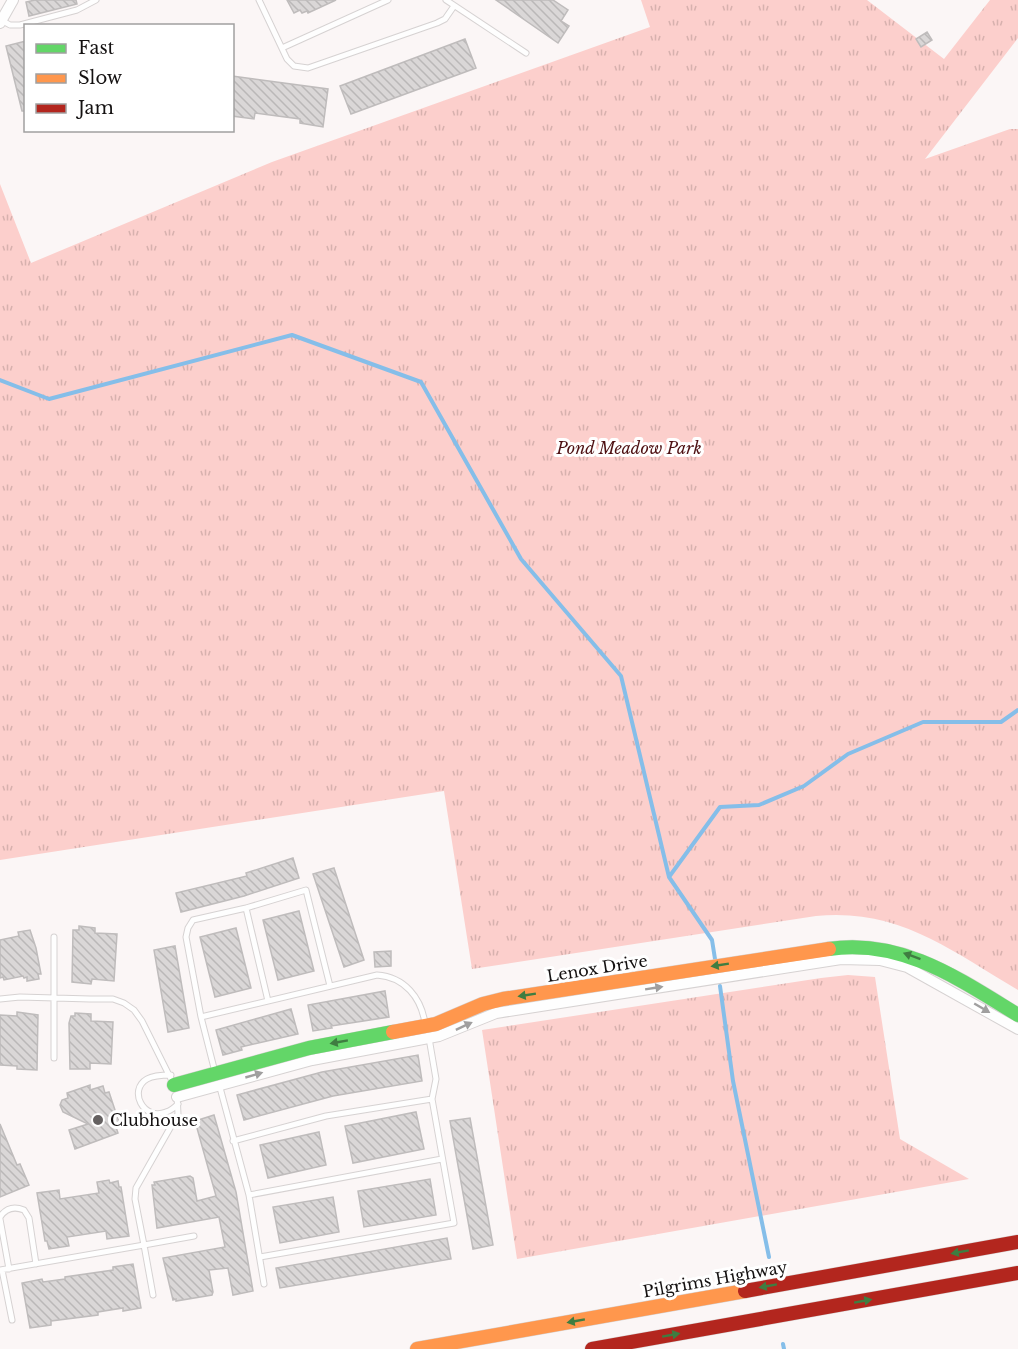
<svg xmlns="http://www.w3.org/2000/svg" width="1018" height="1349" viewBox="0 0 1018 1349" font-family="'Libre Baskerville',serif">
	<defs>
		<pattern id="park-tufts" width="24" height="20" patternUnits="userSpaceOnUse" patternTransform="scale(1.5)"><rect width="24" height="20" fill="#fccfcc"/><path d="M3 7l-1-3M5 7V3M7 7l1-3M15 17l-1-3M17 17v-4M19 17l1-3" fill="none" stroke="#d7b1ae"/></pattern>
		<pattern id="building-back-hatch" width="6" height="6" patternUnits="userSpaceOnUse" patternTransform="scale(1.5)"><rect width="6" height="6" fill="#dad7d7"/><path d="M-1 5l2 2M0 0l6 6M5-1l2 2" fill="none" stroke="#bab8b8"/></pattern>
	</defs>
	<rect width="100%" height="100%" fill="#fbf6f6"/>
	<path fill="url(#park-tufts)" d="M 641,0 L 867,0 L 944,59 L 990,0 L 1018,0 L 1018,38 L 925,159 L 1010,129 L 1018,129 L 1018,990 C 950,950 899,908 816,916 L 472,969 L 444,791 L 0,860 L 0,184 L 31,263 L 272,162 L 650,27 Z
		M 848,975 L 875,977 L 900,1139 L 969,1179 L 517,1259 L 482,1030 L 821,978 Z"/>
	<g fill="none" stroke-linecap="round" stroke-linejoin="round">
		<path stroke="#85bee9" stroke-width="4" d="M 0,380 L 49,399 L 292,335 L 421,382 L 521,559 L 621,676 L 669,877 L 712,940 L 715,959
			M 669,877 L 720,807 L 759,805 L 804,786 L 848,754 L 923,722 L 1001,722 L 1018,710
			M 720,986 L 733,1081 L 769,1257
			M 783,1344 L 784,1349"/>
	</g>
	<path fill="url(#building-back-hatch)" stroke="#bfbcbc" stroke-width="1.5" d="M 35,0 L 76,0 L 77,4 L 29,16 L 26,2 Z
		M 287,0 L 336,0 L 308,13 L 307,11 L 302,13 L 300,10 L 294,13 Z
		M 496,0 L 553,0 L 568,10 L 561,21 L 569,26 L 558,43 Z
		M 927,32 L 932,40 L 921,47 L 916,39 Z
		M 465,39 L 476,68 L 351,114 L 340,86 Z
		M 26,41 L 26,111 L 22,111 L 6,46 Z
		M 232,76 L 328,89 L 323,127 L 300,123 L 300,119 L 255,113 L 254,119 L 232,116 Z
		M 293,858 L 299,878 L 244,896 L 181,912 L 176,893 L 247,876 L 246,873 Z
		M 334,868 L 364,960 L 344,967 L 313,874 Z
		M 299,911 L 314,971 L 278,980 L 263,920 Z
		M 79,926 L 95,928 L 95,933 L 117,934 L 114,981 L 92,979 L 91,984 L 72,982 L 73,930 L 79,930 Z
		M 236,928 L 251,988 L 215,997 L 200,937 Z
		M 30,930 L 36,948 L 41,974 L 38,974 L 39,979 L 27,981 L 27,977 L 24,978 L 23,976 L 4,980 L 3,977 L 0,978 L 0,940 L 19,936 L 18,932 Z
		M 175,946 L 189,1028 L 168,1032 L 154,950 Z
		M 391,951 L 391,966 L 375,967 L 374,952 Z
		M 385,991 L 389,1017 L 331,1026 L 332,1028 L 313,1031 L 308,1005 Z
		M 291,1009 L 298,1034 L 241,1047 L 242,1050 L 223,1055 L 216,1030 Z
		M 17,1012 L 38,1015 L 37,1070 L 17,1069 L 17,1066 L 0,1065 L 0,1015 L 17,1016 Z
		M 75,1013 L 91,1014 L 91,1021 L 113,1022 L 111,1064 L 90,1063 L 90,1069 L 70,1069 L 69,1023 L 71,1016 L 75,1016 Z
		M 418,1055 L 422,1081 L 333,1096 L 244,1120 L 237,1095 L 322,1072 Z
		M 90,1085 L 90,1090 L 103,1086 L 105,1093 L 109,1092 L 120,1125 L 116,1127 L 118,1133 L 75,1149 L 69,1130 L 88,1124 L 63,1112 L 60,1105 L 62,1100 L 68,1098 L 67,1093 Z
		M 416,1112 L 424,1149 L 353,1163 L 345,1126 Z
		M 214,1115 L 236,1192 L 253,1291 L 233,1295 L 228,1268 L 209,1270 L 213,1292 L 212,1295 L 176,1301 L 176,1299 L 173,1300 L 163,1258 L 225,1247 L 219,1217 L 157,1228 L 152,1185 L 155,1185 L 154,1182 L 190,1176 L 193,1178 L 197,1201 L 216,1196 L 195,1121 Z
		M 470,1118 L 493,1245 L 473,1249 L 450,1121 Z
		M 0,1124 L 17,1165 L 20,1164 L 29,1185 L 0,1197 Z
		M 319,1132 L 326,1165 L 268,1178 L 260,1145 Z
		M 430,1179 L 436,1215 L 364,1227 L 358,1191 Z
		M 109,1180 L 110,1183 L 118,1181 L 119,1187 L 121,1187 L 129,1236 L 107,1239 L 106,1231 L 67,1237 L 69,1246 L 49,1249 L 47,1241 L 45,1241 L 37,1193 L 59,1190 L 60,1199 L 99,1193 L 97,1182 Z
		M 333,1197 L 339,1232 L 280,1243 L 273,1207 Z
		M 447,1238 L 451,1259 L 280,1288 L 276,1268 Z
		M 133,1264 L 141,1308 L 123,1311 L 123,1308 L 98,1312 L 98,1315 L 51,1321 L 51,1325 L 30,1328 L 22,1283 L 42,1279 L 43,1282 L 65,1279 L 65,1277 L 113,1270 L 113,1267 Z"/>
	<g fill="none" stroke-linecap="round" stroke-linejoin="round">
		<g stroke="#d6d2d2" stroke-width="7">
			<path id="lane" d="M 259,0 L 287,59 L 294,66 L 308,68 L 437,23 L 445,19 L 454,6
				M 446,0 L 526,53
				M 1,20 L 10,25 L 20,25 L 77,10 L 96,0
				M 282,48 L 388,0
				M 246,908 L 268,1001
				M 0,999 L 20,997 L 90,999 L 113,999 L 124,1003 L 134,1010 L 142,1021 L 173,1083
				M 201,1017 L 377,975 C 405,977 421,998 425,1023
				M 54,1058 L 54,937
				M 215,1072 L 201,1017 L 186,937 L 188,928 L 193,920 L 246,908 L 306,890 L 330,986
				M 171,1075 C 163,1075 154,1075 147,1079 C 128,1090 143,1121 166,1112 C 170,1111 175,1107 178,1104
				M 219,1084 L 249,1195 L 264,1284
				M 233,1141 L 326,1116 L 432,1099
				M 249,1195 L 442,1159
				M 0,1217 C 6,1208 14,1206 24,1210 L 29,1218 L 36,1264
				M 0,1219 L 9,1269
				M 260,1257 L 454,1223 L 432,1099 L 436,1079 L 429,1038
				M 0,1270 L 144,1245 L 135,1199 L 136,1188 L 178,1114 L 177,1095
				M 2,1270 L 12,1320
				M 153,1295 L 144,1245 L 194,1236"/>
		</g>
		<g stroke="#d6d2d2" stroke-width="12">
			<path id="street" d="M 0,23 L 13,0
				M 177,1097 L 312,1060 L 439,1036 L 496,1013 L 841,959 L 880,960 L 907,967 L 1018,1029"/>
		</g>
		<g stroke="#d6d2d2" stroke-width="15">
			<path id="fast" d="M 829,949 C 901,938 959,979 1018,1015
				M 174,1085 L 309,1048 L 393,1032"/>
		</g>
		<g stroke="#d6d2d2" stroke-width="15">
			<path id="slow" d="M 393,1032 L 436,1024 L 483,1004 L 503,999 L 829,949
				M 417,1349 L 745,1291"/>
		</g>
		<g stroke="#d6d2d2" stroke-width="15">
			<path id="jam" d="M 745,1291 L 1018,1242
				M 592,1349 L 1018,1273"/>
		</g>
		<use href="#lane" stroke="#fefefe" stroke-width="5"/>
		<use href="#street" stroke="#fefefe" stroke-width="10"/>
		<use href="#fast" stroke="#63d668" stroke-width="14"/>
		<use href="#slow" stroke="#ff974d" stroke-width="14"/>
		<use href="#jam" stroke="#b3261e" stroke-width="14"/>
	</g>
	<defs><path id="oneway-solid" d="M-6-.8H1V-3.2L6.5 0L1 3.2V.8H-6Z" transform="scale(1.5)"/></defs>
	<g fill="#3f7d41">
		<use href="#oneway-solid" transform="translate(912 956) rotate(-160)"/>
		<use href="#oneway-solid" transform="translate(720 965) rotate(171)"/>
		<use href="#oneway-solid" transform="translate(527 995) rotate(171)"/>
		<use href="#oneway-solid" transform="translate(339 1042) rotate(170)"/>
		<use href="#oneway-solid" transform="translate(960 1252) rotate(170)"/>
		<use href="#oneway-solid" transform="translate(768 1286) rotate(170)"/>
		<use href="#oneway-solid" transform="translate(863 1301) rotate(-10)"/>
		<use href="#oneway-solid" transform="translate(576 1321) rotate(170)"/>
		<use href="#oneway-solid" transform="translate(671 1335) rotate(-10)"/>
	</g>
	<g fill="#a09f9f">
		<use href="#oneway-solid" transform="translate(654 988) rotate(-9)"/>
		<use href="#oneway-solid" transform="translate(982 1008) rotate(30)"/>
		<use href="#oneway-solid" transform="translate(464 1026) rotate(-25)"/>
		<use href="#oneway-solid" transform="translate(254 1075) rotate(-16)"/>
	</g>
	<circle fill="#656161" stroke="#fff" stroke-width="2" cx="98" cy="1120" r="6"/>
	<g text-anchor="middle" stroke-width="6" stroke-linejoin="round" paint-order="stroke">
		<g font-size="16" font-style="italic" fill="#4e1113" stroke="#fff">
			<text x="629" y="454">Pond Meadow Park</text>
		</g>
		<g font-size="16" fill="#141111" stroke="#fff">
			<text transform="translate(597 968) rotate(-9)" y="6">Lenox Drive</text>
			<text transform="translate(715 1279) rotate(-10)" y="6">Pilgrims Highway</text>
		</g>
		<g font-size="16" fill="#141111" stroke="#fff" text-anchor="start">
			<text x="110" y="1126">Clubhouse</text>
		</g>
	</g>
	<rect x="24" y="24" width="210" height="108" fill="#ffffff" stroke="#a1a0a0" stroke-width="1.5"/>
	<rect x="36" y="44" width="30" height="9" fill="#63d668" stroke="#a1a0a0" stroke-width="1.5"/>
	<text x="78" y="54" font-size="18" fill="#141111">Fast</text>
	<rect x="36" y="74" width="30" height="9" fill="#ff974d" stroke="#a1a0a0" stroke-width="1.5"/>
	<text x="78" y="84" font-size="18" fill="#141111">Slow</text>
	<rect x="36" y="104" width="30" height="9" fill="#b3261e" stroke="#a1a0a0" stroke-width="1.5"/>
	<text x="78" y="114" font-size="18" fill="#141111">Jam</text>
</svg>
